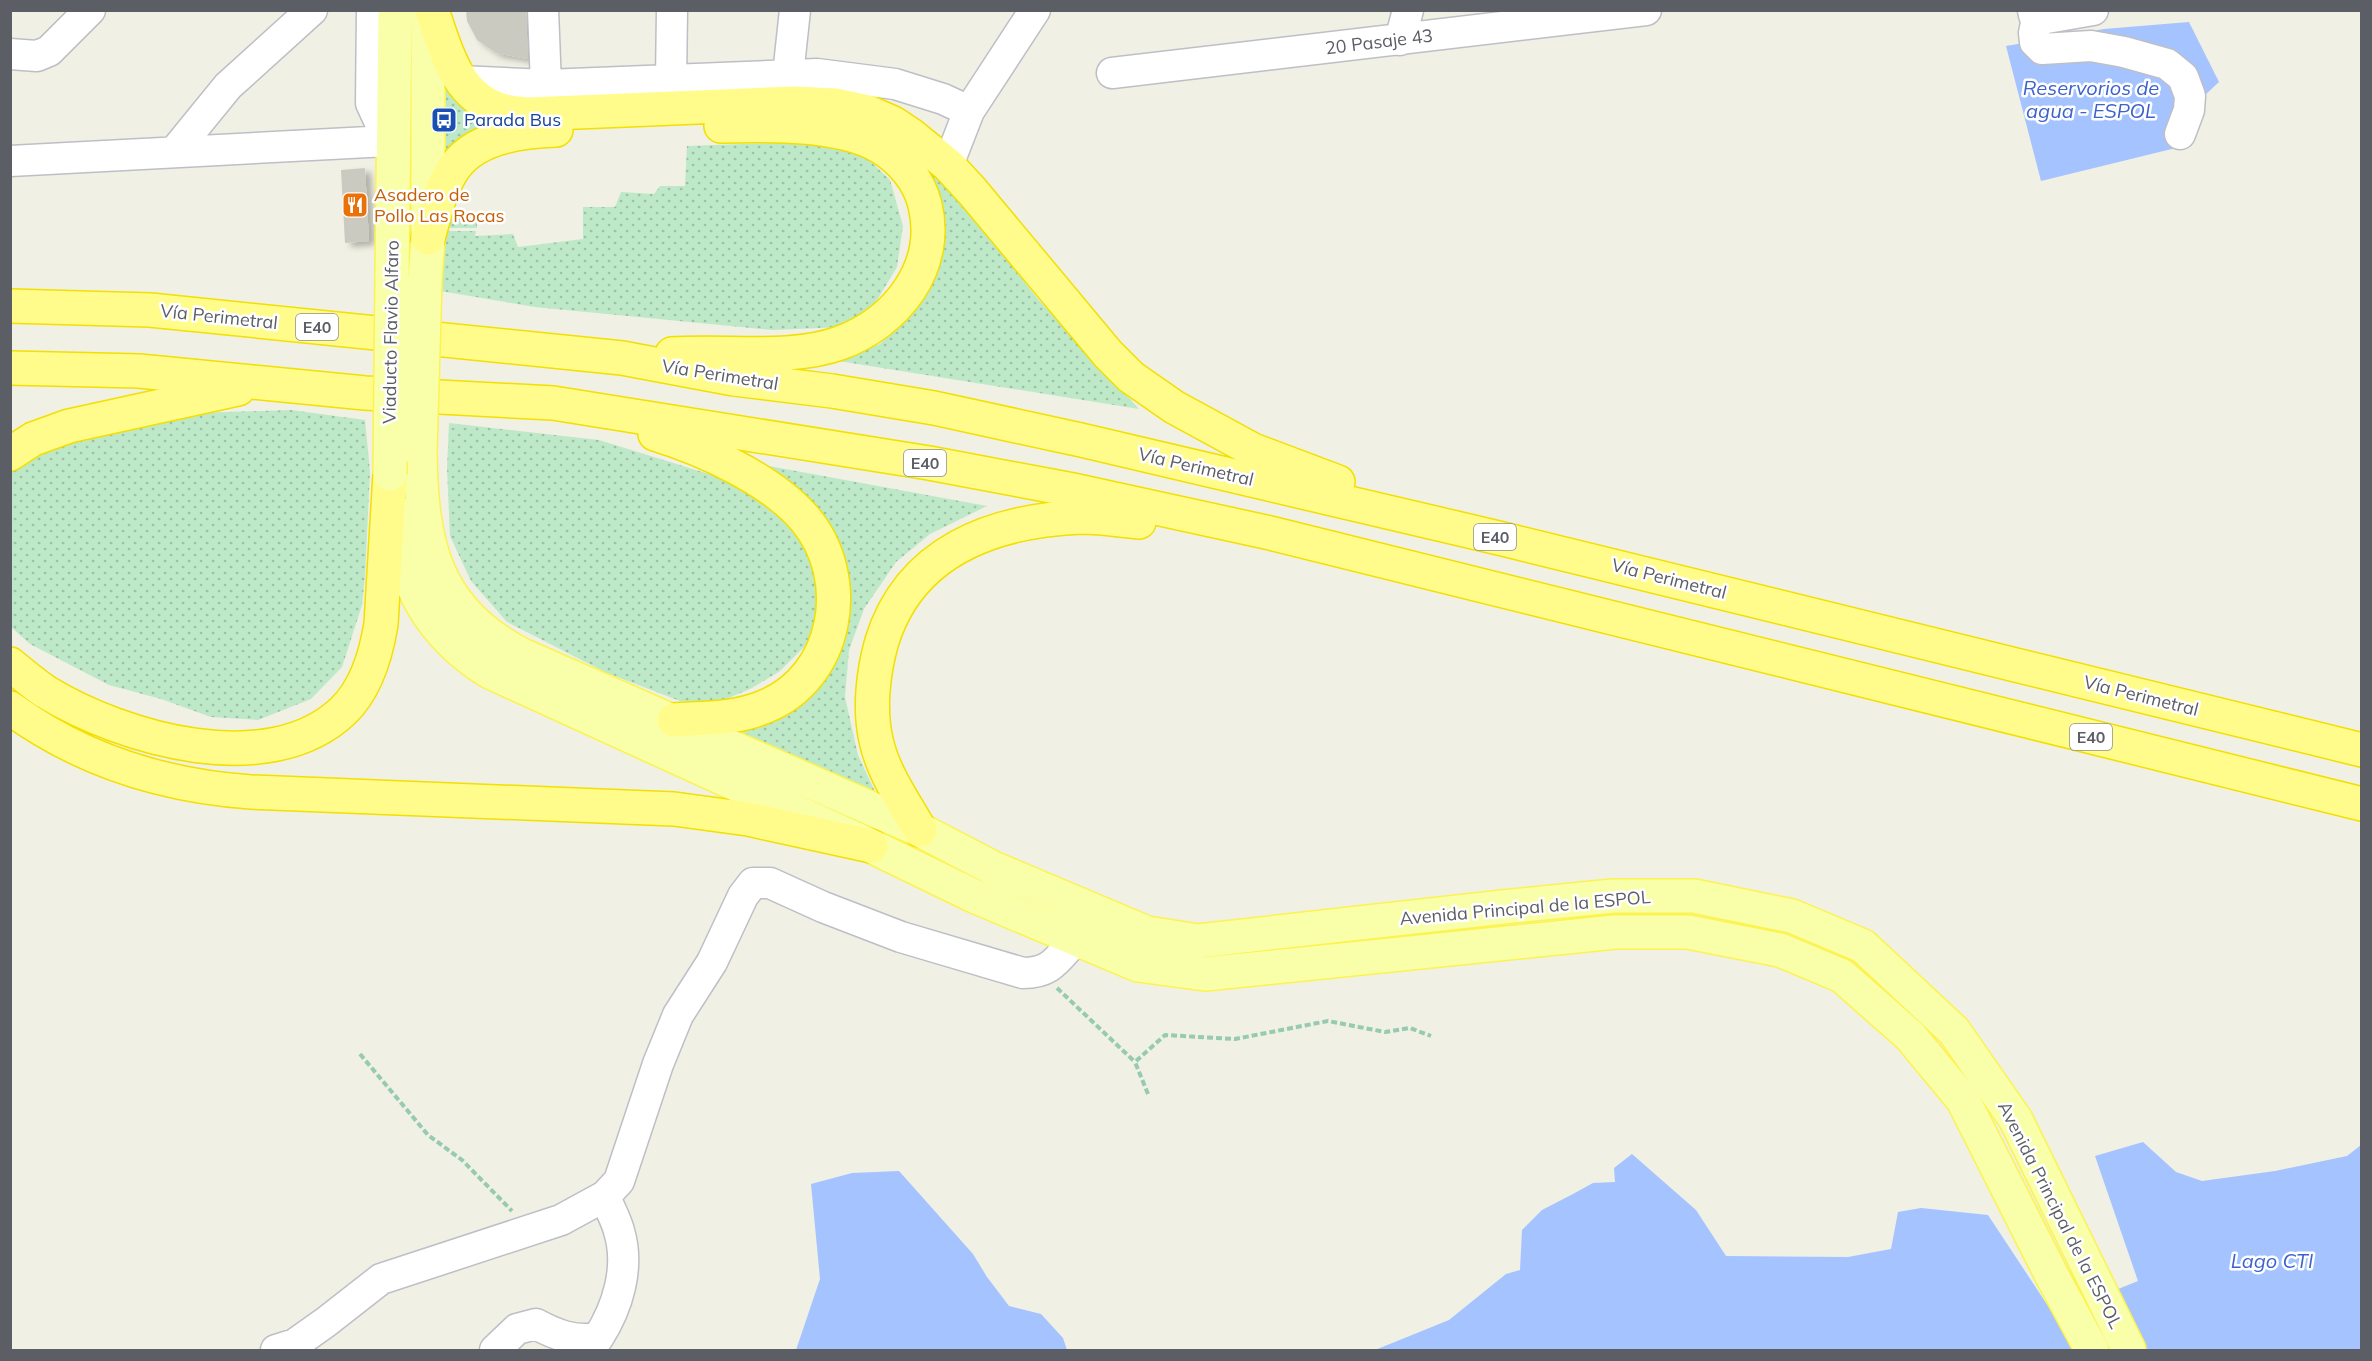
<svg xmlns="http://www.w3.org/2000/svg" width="2372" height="1361" viewBox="0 0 2372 1361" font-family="Mulish,sans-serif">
	<defs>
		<pattern id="park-dots" width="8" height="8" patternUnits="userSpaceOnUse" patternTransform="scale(1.5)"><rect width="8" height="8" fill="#bee9c8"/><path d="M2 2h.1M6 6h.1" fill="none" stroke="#9ec0a6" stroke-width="1.8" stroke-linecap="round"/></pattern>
		<filter id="shadow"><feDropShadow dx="6" dy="4" stdDeviation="3" flood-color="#0004"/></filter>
	</defs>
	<rect width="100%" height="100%" fill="#f0f0e4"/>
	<path fill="url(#park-dots)" d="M 444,81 L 511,120 L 444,159 Z
		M 833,141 L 864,155 L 890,180 L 903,226 L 897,267 L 874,305 L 843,327 L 772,330 L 535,307 L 440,291 L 446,231 L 476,231 L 475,236 L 513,234 L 518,247 L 583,239 L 583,207 L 615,207 L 621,192 L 654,194 L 660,186 L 685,186 L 687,146 Z
		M 906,147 L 938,172 L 1037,298 L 1139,409 L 820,358 L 845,356 L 880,344 L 919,304 Z
		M 476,212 L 477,228 L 450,228 L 449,213 Z
		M 291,410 L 365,420 L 370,472 L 365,575 L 362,605 L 342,667 L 311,699 L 258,720 L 211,717 L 161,699 L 109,685 L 30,644 L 11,627 L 10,467 L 60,440 L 196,413 Z
		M 449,423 L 599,440 L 712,475 L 770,502 L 795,526 L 818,566 L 820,612 L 805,646 L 780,671 L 752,688 L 719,702 L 680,701 L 607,673 L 507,622 L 471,581 L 450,536 L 447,468 Z
		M 747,462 L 987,506 L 930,534 L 896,562 L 864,609 L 849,650 L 845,697 L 858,755 L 877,796 L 721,735 L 829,650 L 812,510 L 793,485 Z"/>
	<path fill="#a4c3ff" d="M 2189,22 L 2219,82 L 2204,96 L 2184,146 L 2041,181 L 2006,46 L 2104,29 Z
		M 2143,1142 L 2176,1172 L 2202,1181 L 2275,1171 L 2347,1156 L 2361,1145 L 2361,1350 L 1375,1350 L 1449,1320 L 1506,1274 L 1520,1270 L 1522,1230 L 1542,1210 L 1573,1194 L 1593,1183 L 1615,1182 L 1614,1168 L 1632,1154 L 1696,1210 L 1726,1256 L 1848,1257 L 1891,1249 L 1898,1212 L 1921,1208 L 1988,1215 L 2054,1315 L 2138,1281 L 2095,1156 Z
		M 899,1171 L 973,1254 L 987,1277 L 1009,1306 L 1041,1314 L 1063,1338 L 1067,1350 L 796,1350 L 820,1279 L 811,1184 L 852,1173 Z"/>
	<path fill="#cbcac1" filter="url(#shadow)" d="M 466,10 L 526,10 L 528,59 L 496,53 L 477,40 L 467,21 Z
		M 365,168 L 369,241 L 345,243 L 341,170 Z"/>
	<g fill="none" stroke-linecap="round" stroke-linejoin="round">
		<g stroke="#bebfc6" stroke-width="33">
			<path id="minor" d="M 372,10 L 371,103 L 394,153
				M 543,10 L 546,85
				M 2033,10 L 2034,15 L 2041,19 L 2093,10
				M 2037,18 L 2034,33 L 2035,42 L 2042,49 L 2091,46 L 2124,52 L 2167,64 L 2183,77 L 2190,96 L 2189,110 L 2180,134
				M 1400,40 L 1408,10
				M 10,54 L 37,56 L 49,51 L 90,10
				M 1112,73 L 1646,10
				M 788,75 L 795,10
				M 671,80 L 672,10
				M 460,81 L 546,85 L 817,74 L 895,84 L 943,99 L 969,111
				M 175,151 L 228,86 L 312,10
				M 10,161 L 388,141
				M 948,165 L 969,111 L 1035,10
				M 276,1350 L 295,1344 L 326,1322 L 381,1279 L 561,1220 L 605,1196 L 619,1181 L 658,1064 L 678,1015 L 712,962 L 743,896 L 753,883 L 770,883 L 823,907 L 901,937 L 1023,973 C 1052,973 1057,959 1076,939
				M 495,1350 L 517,1329 L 536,1324 C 556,1335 575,1342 598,1338 C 618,1307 630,1267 619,1231 C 616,1219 609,1208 605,1196"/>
		</g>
		<g stroke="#fcf350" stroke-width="36">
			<path id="major" d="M 392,278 L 395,10
				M 425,280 L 428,238 L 428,10
				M 420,451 C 421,543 434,610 522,655 L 920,830 L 993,868 L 1147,933 L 1198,941 L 1503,907 L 1613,896 L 1694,896 L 1792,916 L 1863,946 L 1954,1031 L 2016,1120 L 2129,1350
				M 394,511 C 402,582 429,634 490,672 L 871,846 L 974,896 L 1138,965 L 1205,974 L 1615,932 L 1688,932 L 1780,950 L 1842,976 L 1910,1036 L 1963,1100 L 2052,1276 L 2092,1350"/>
		</g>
		<g stroke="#f3df00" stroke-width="36">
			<path id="highway" d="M 432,10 C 446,51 456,96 501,110 C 510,113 520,113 529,114 L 795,103 L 835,105 L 868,112 L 893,123 L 911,135 L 948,165 L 972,191 L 1108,354 L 1131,377 L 1174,407 L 1253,450 L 1338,482
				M 428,238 C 435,214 440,188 454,168 C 475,137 522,131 556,130
				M 10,306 L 150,310 L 622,358 L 734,379 L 832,391 L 934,408 L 1081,440 L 1507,540 L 2362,750
				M 672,354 C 724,350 791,361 840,343 C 897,322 940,267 925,205 C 919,180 901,159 879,146 C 838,123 767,125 721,126
				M 10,368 L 139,371 L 365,393 L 553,403 L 929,463 L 1078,491 L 1270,533 L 2362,804
				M 655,434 C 704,449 772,480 805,519 C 855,578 838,678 764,707 C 735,719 704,718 674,720
				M 10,454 L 33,439 L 69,426 L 238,389
				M 10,664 C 22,674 34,684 46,692 C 123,739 269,781 343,711 C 366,689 376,655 381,624 L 390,474
				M 10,708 C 81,760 165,786 251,792 L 674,809 L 748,819 L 871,846
				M 920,830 C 904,802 883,773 876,740 C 869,709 873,672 882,641 C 910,551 993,521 1080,517 C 1099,517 1120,520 1139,522"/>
		</g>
		<path stroke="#96cab1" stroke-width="4" stroke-dasharray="6 3" stroke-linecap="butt" d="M 1057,988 L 1135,1062
			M 360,1054 L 428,1135 L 462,1160 L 512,1211
			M 1148,1094 L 1135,1062 L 1165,1035 L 1235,1039 L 1328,1021 L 1385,1032 L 1410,1028 L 1431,1036"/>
		<use href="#minor" stroke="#fff" stroke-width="30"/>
		<use href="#major" stroke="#f9ffa9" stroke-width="33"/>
		<use href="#highway" stroke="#fffc8b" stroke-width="33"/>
		<g stroke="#fcf350" stroke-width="36" stroke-linecap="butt">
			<path id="major-bridge" d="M 420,451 L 425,280
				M 390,474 L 392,278"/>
		</g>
		<use href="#major-bridge" stroke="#f9ffa9" stroke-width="33"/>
	</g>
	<defs>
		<g id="bus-square" transform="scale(1.35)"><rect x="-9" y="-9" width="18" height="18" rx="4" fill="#1a4fb4" stroke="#fff"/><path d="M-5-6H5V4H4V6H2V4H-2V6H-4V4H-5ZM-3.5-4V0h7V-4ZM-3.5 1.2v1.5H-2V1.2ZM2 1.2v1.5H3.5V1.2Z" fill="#fff"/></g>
		<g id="restaurant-square" transform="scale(1.35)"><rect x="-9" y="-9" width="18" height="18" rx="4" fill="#e8710a" stroke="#fff"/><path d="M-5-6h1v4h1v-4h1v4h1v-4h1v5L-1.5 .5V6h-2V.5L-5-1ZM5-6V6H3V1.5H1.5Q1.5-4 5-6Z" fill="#fff"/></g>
	</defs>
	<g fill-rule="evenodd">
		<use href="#bus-square" x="444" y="120"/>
		<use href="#restaurant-square" x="355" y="205"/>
	</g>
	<g text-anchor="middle" stroke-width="5" stroke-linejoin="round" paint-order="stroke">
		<g fill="#fff" stroke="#8d8e94" stroke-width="1.5">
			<rect x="296" y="314" width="42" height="26" rx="4.5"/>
			<rect x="904" y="450" width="42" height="26" rx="4.5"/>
			<rect x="1474" y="524" width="42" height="26" rx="4.5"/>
			<rect x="2070" y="724" width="42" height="26" rx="4.5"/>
		</g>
		<g font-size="16" font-weight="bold" fill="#5c5e66">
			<text x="317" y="333">E40</text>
			<text x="925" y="469">E40</text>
			<text x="1495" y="543">E40</text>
			<text x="2091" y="743">E40</text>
		</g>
		<g font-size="18" fill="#5c5e66" stroke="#fff">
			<text transform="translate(1379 42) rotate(-7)" y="6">20 Pasaje 43</text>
			<text transform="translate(219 317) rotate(6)" y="6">Vía Perimetral</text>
			<text transform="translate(391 332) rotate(-89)" y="6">Viaducto Flavio Alfaro</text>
			<text transform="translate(720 375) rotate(9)" y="6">Vía Perimetral</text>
			<text transform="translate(1196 467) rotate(13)" y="6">Vía Perimetral</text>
			<text transform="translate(1669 579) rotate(14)" y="6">Vía Perimetral</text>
			<text transform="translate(2141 696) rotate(14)" y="6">Vía Perimetral</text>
			<text transform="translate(1525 908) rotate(-5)" y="6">Avenida Principal de la ESPOL</text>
			<text transform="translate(2060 1215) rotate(63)" y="6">Avenida Principal de la ESPOL</text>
		</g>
		<g font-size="18" fill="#164399" stroke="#fff" text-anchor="start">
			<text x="464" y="126">Parada Bus</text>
		</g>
		<g font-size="18" fill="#c56008" stroke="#fff" text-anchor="start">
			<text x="374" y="201">Asadero de<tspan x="374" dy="21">Pollo Las Rocas</tspan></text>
		</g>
		<g font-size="20" font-style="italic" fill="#3d62cc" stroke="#fff">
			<text x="2091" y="95">Reservorios de<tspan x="2091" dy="23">agua - ESPOL</tspan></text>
			<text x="2272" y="1268">Lago CTI</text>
		</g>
	</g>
	<rect width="2372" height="1361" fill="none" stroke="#5c5e66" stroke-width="24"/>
</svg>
